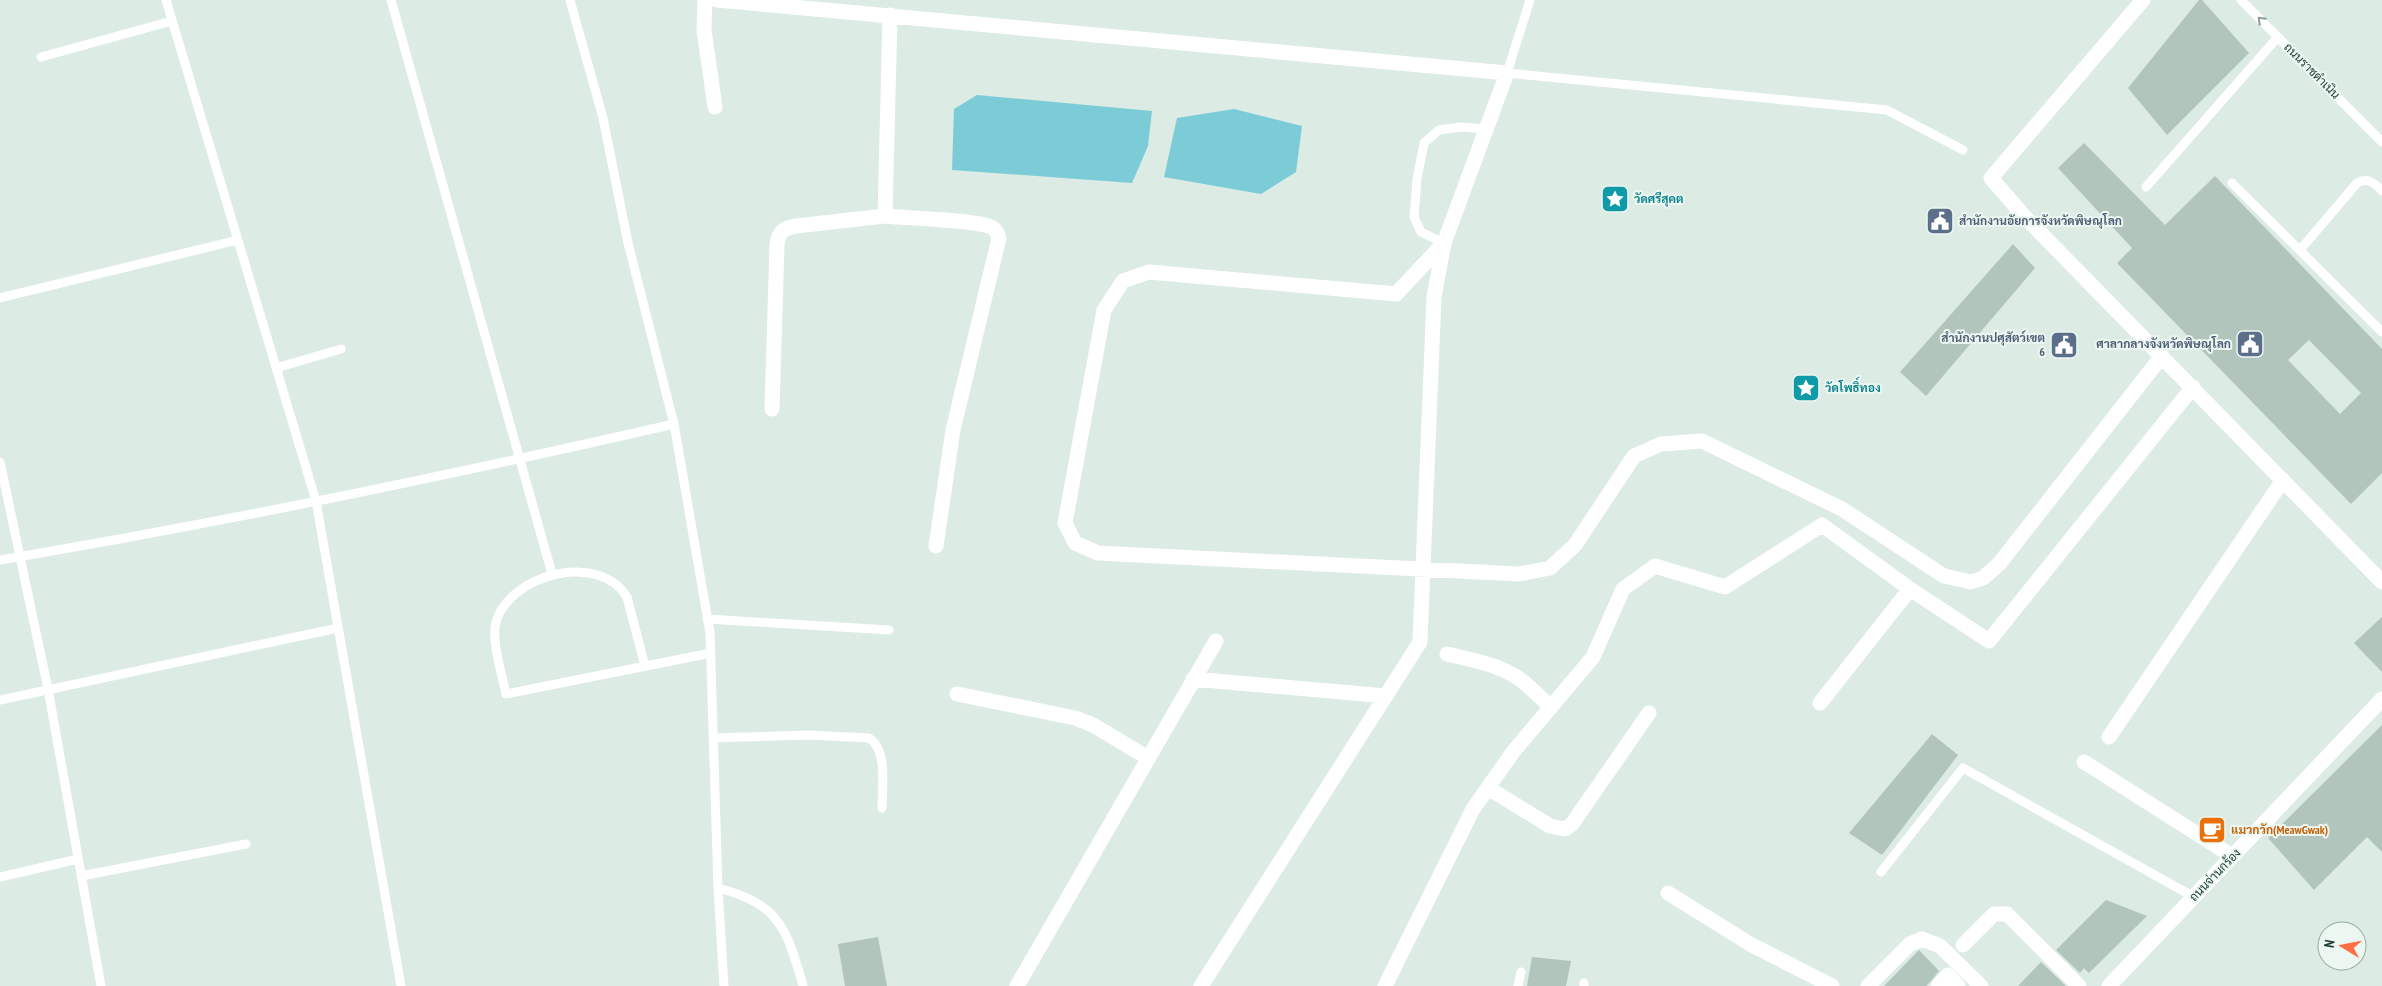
<svg xmlns="http://www.w3.org/2000/svg" width="2382" height="986" viewBox="0 0 2382 986" font-family="'PT Sans Narrow',Sarabun,sans-serif">
	<rect width="100%" height="100%" fill="#dcebe4"/>
	<path fill="#7cccd7" d="M 977,95 L 1152,111 L 1148,146 L 1132,183 L 952,170 L 954,109 Z
		M 1234,109 L 1302,126 L 1296,172 L 1261,194 L 1164,177 L 1177,118 Z"/>
	<path fill="#b1c5bd" fill-rule="evenodd" d="M 2199,0 L 2202,0 L 2249,53 L 2167,135 L 2128,88 Z
		M 2084,143 L 2165,225 L 2215,176 L 2382,349 L 2382,473 L 2351,504 L 2117,263 L 2132,248 L 2058,168 ZM 2309,340 L 2361,393 L 2340,414 L 2288,360 Z
		M 2013,244 L 2035,268 L 1926,396 L 1900,372 Z
		M 2382,617 L 2382,672 L 2354,643 Z
		M 2382,725 L 2382,852 L 2367,837 L 2314,890 L 2268,838 Z
		M 1932,734 L 1958,755 L 1882,855 L 1849,833 Z
		M 2106,900 L 2147,916 L 2089,973 L 2084,968 L 2080,973 L 2056,950 Z
		M 878,937 L 887,986 L 845,986 L 838,944 Z
		M 1919,950 L 1939,971 L 1930,982 L 1926,986 L 1884,986 Z
		M 1532,957 L 1571,961 L 1566,986 L 1527,986 Z
		M 2041,962 L 2066,986 L 2018,986 Z"/>
	<g fill="none" stroke-linecap="round" stroke-linejoin="round">
		<path stroke="#fff" stroke-width="9" d="M 166,0 L 316,501 L 401,986
			M 391,0 L 552,574
			M 570,0 L 603,118 L 628,243 L 674,424
			M 1530,0 L 1507,73 L 1887,110 L 1963,150
			M 2241,0 L 2382,142
			M 41,57 L 172,21
			M 2232,183 L 2382,332
			M 2146,187 L 2278,37
			M 1444,243 L 1421,232 L 1414,217 L 1417,179 L 1424,143 L 1439,130 L 1461,127 L 1487,129
			M 2300,250 L 2357,183 C 2368,177 2375,183 2382,191
			M 0,298 L 238,240
			M 276,368 L 341,349
			M 0,462 L 48,689 L 101,986
			M 0,560 C 226,522 451,475 674,424 L 710,633 L 718,888 L 724,986
			M 707,619 L 889,630
			M 645,666 L 627,597 C 599,551 510,574 496,622 C 491,641 502,674 506,694 L 711,653
			M 0,700 L 338,628
			M 713,738 L 808,735 L 869,738 C 888,750 882,787 882,808
			M 1881,872 L 1963,768 L 2194,897
			M 81,876 L 246,844
			M 0,877 L 78,859
			M 718,888 C 760,899 781,913 794,956 C 797,966 801,976 803,986
			M 1518,986 L 1521,972
			M 1584,986 L 1584,983"/>
		<path stroke="#fff" stroke-width="15" d="M 705,0 L 704,30 L 715,107
			M 717,0 L 1507,73 L 1444,243 L 1434,297 L 1420,642 L 1201,986
			M 2143,0 L 1991,178 L 2024,216 L 2382,582
			M 890,15 L 885,216 C 904,218 982,220 993,228 C 997,231 998,234 999,238 L 953,430 L 936,546
			M 1444,243 L 1396,294 L 1149,272 L 1123,281 L 1104,310 L 1065,523 L 1075,543 L 1098,553 L 1519,574 L 1550,568 L 1575,545 L 1634,456 L 1661,444 L 1702,441 L 1842,509 L 1944,576 L 1971,582 L 1983,578 L 1999,564 L 2162,356
			M 772,409 L 777,245 C 778,232 784,228 796,226 L 885,216
			M 1447,654 C 1471,660 1498,664 1518,678 C 1530,686 1540,698 1551,707
			M 1193,679 L 1386,696
			M 957,694 L 1075,718 L 1093,725 L 1148,758
			M 1820,703 L 1910,589
			M 2109,737 L 2283,480
			M 2084,762 L 2232,856
			M 1488,788 L 1550,826 L 1565,829 L 1572,824 L 1649,713
			M 1668,893 L 1750,944 L 1832,986
			M 1963,945 L 1994,914 L 2007,914 L 2079,986
			M 1017,986 L 1216,641
			M 1385,986 L 1473,809 L 1513,752 L 1593,657 L 1623,589 L 1655,566 L 1725,587 L 1822,525 L 1910,589 L 1989,641 L 2193,387
			M 1868,986 L 1910,944 L 1922,939 L 1940,946 L 1981,986
			M 1938,986 L 1948,975 L 1958,986"/>
		<path stroke="#fff" stroke-width="15" d="M 2109,986 L 2382,699"/>
	</g>
	<defs><path id="oneway-chevron" d="M-2-3.5L2.5 0L-2 3.5" fill="none" stroke-width="1.6" stroke-linecap="round" stroke-linejoin="round" transform="scale(1.25)"/></defs>
	<use stroke="#8e9d98" href="#oneway-chevron" transform="translate(2261 20) rotate(-135)"/>
	<defs>
		<g id="sight-square" transform="scale(1.4375)"><rect x="-9" y="-9" width="18" height="18" rx="4" fill="#0f9aa8" stroke="#edf7f2"/><path d="M0-6L1.8-2.2L6-1.7L2.9 1.2L3.7 5.4L0 3.3L-3.7 5.4L-2.9 1.2L-6-1.7L-1.8-2.2Z" fill="#fff"/></g>
		<g id="civic-square" transform="scale(1.4375)"><rect x="-9" y="-9" width="18" height="18" rx="4" fill="#5c6f8a" stroke="#edf7f2"/><path d="M-.6-6.5H3V-4.5H.6V-3L4-1V1h2V6H-6V1h2V-1L-.6-3ZM-1.2 2.5V6h2.4V2.5Z" fill="#fff"/></g>
		<g id="cafe-square" transform="scale(1.4375)"><rect x="-9" y="-9" width="18" height="18" rx="4" fill="#e8710a" stroke="#edf7f2"/><path d="M-5.5-4.5H6V0H3Q3 3.5 0 3.5H-2.5Q-5.5 3.5-5.5 0ZM3-3.2v2h1.7v-2ZM-6 4.5H4V6H-6Z" fill="#fff"/></g>
	</defs>
	<g fill-rule="evenodd">
		<use href="#sight-square" x="1615" y="199"/>
		<use href="#civic-square" x="1940" y="221"/>
		<use href="#civic-square" x="2250" y="344"/>
		<use href="#civic-square" x="2064" y="345"/>
		<use href="#sight-square" x="1806" y="388"/>
		<use href="#cafe-square" x="2212" y="830"/>
	</g>
	<g text-anchor="middle" stroke-width="4" stroke-linejoin="round" paint-order="stroke">
		<g font-size="12" fill="#1c3b32" stroke="#edf7f2">
			<text transform="translate(2312 71) rotate(45)" y="4">ถนนราชดำเนิน</text>
			<text transform="translate(2215 875) rotate(-46)" y="4">ถนนจ่านกร้อง</text>
		</g>
		<g font-size="12" font-weight="bold" fill="#0d838f" stroke="#edf7f2" text-anchor="start">
			<text x="1634" y="203">วัดศรีสุคต</text>
			<text x="1825" y="392">วัดโพธิ์ทอง</text>
		</g>
		<g font-size="12" font-weight="bold" fill="#4e5e75" stroke="#edf7f2" text-anchor="end">
			<text x="1959" y="225" text-anchor="start">สำนักงานอัยการจังหวัดพิษณุโลก</text>
			<text x="2045" y="342">สำนักงานปศุสัตว์เขต<tspan x="2045" dy="14">6</tspan></text>
			<text x="2231" y="348">ศาลากลางจังหวัดพิษณุโลก</text>
		</g>
		<g font-size="12" font-weight="bold" fill="#c56008" stroke="#edf7f2" text-anchor="start">
			<text x="2231" y="834">แมวกวัก(MeawGwak)</text>
		</g>
	</g>
	<g transform="translate(2342 946) rotate(280)"><circle r="24" fill="#edf7f2" stroke="#99aca5"/>
	<path d="M0-4L9 19L0 12L-9 19Z" fill="#ff6f46"/>
	<text y="-8" font-size="14" font-weight="bold" text-anchor="middle" fill="#1c3b32">N</text>
	</g>
</svg>
